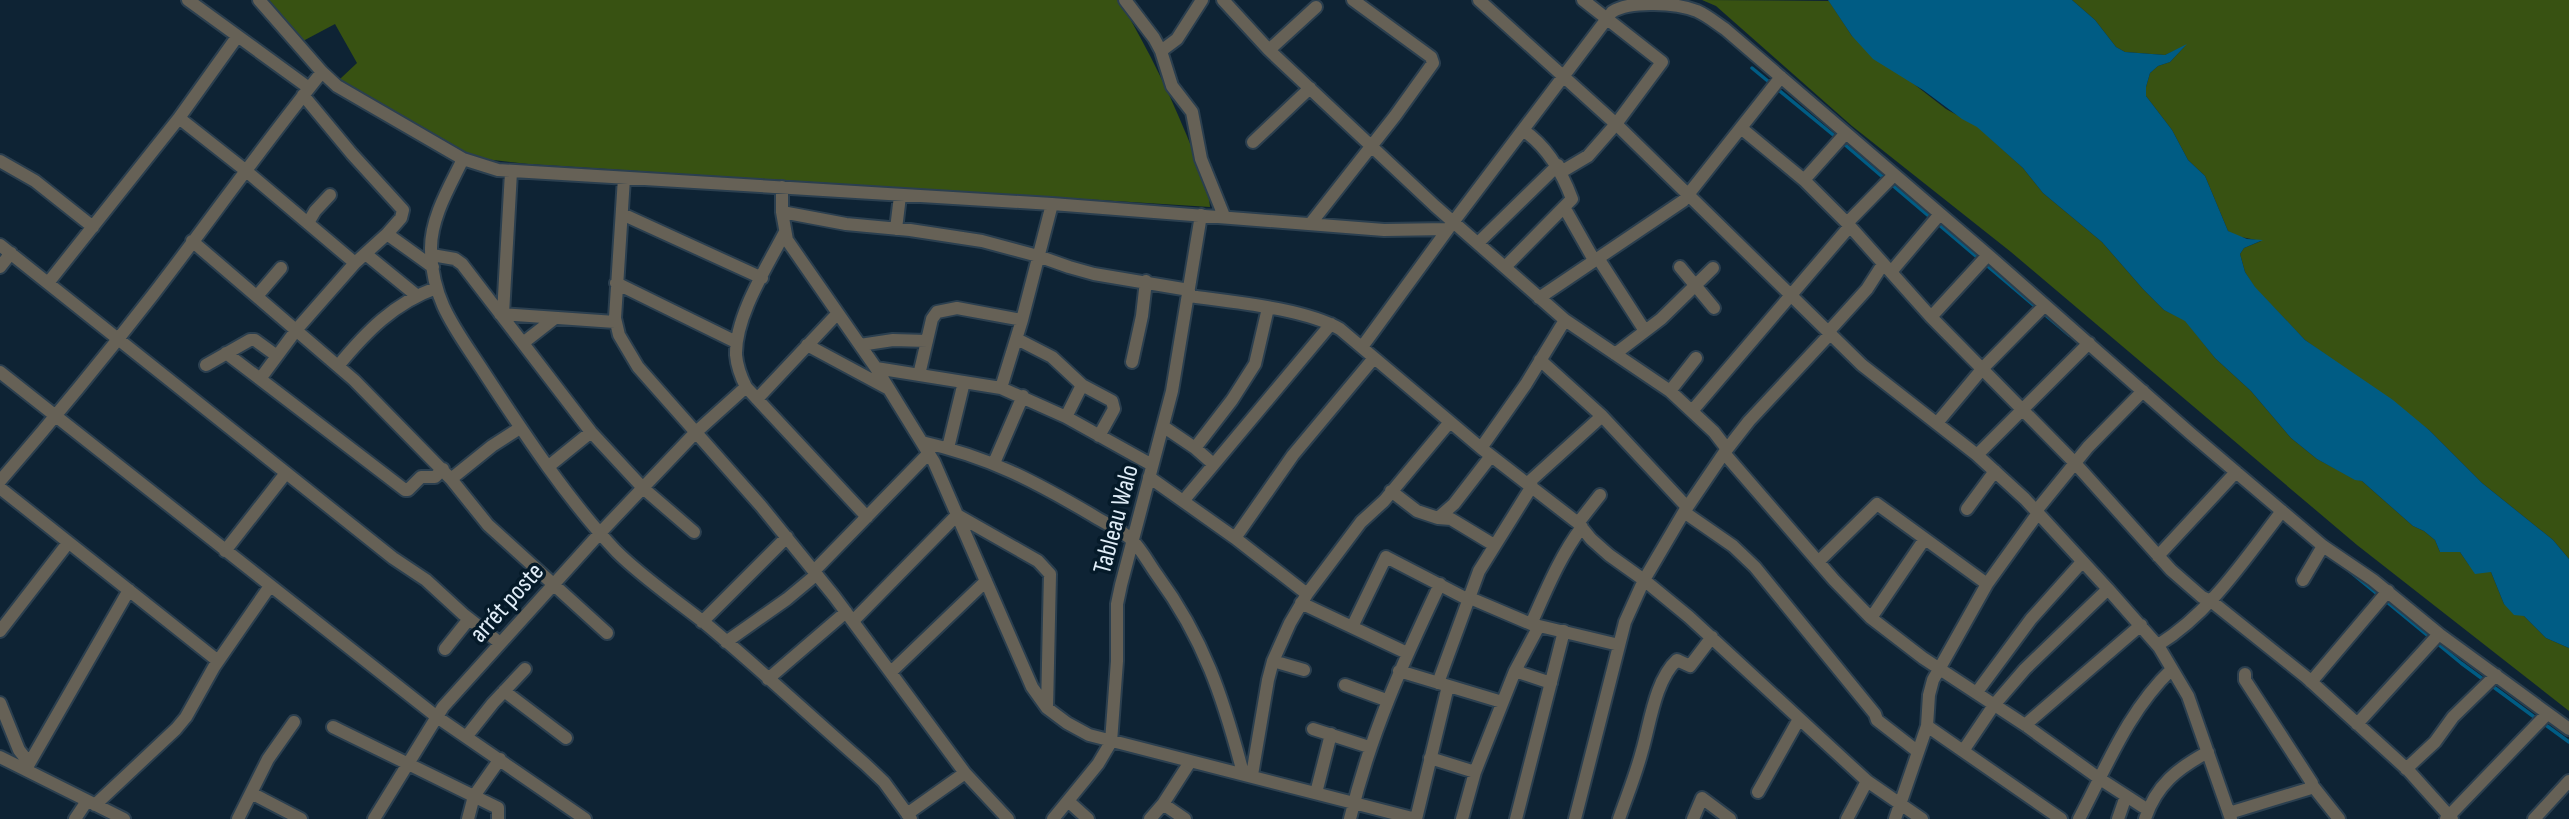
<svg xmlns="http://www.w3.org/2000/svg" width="2569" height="819" viewBox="0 0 2569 819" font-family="'Sofia Sans Condensed',sans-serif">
	<rect width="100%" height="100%" fill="#0e2334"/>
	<path fill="#385212" d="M 269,0 L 1119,0 C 1149,50 1174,102 1195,156 C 1201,172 1209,190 1210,207 L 528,164 L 485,159 L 469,154 L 340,79 L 357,63 L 335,24 L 303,41 Z
		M 1702,0 L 1829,1 L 1852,36 L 1946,109 L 1977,126 L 2023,168 L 2043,193 L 2102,242 L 2143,289 L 2164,310 L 2185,320 L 2215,358 L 2251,391 L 2291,438 L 2317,459 L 2355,479 L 2362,481 L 2413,526 L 2424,531 L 2435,540 L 2440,552 L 2460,552 L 2469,565 L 2491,572 L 2504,604 L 2524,616 L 2546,638 L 2569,648 L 2569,711 L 2357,545 L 2011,252 L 1852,126 L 1716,6 Z
		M 2072,0 L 2569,0 L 2569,559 L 2553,540 L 2482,483 L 2429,430 L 2305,340 L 2255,288 L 2245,272 L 2240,254 L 2244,248 L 2261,241 L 2236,236 L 2228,231 L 2205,176 L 2188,160 L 2172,130 L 2146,96 L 2146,87 L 2150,73 L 2158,66 L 2170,62 L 2185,46 L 2165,55 L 2125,52 L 2116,47 L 2095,20 Z"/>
	<path fill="#005c84" d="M 1828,0 L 2072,0 L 2095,20 L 2116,47 L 2125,52 L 2165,55 L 2187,44 L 2170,62 L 2158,66 L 2150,73 L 2146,87 L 2146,96 L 2172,130 L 2188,160 L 2205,176 L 2228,231 L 2247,239 L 2263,240 L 2244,248 L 2240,254 L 2245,272 L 2255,287 L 2305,340 L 2393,400 L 2429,430 L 2482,483 L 2553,540 L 2569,559 L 2569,648 L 2546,638 L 2524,616 L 2514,615 L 2504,604 L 2491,572 L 2475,574 L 2460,552 L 2440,552 L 2435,540 L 2424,531 L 2413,526 L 2362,481 L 2355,480 L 2317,459 L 2291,438 L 2251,391 L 2215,358 L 2185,321 L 2164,310 L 2143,289 L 2102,242 L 2043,193 L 2023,168 L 1977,127 L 1962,119 L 1923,90 L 1873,59 L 1852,36 Z"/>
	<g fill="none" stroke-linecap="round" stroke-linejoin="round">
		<path stroke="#005c84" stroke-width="3.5" d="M 1752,68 L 1837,138
			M 1843,143 L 1885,179
			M 1891,184 L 2037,308
			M 2043,313 L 2069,335
			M 2348,570 L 2461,663 L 2537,719
			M 2543,723 L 2569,742"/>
		<g stroke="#2b3f4f" stroke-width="16">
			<path id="street" d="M 188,0 L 309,88
				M 259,0 L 322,72 L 337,86 L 463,159 L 498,170 L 1052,204 L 1384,230 L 1448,229
				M 1125,0 L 1154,38 L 1161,51 L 1172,86 L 1192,112 L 1201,159 L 1224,216
				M 1223,0 L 1269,50 L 1435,206 L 1565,320 L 1670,391 L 1714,432 L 1727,449
				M 1479,0 L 1616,124 L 1862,365 L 1977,455 L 2025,499 L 2108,589 L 2159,647 L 2188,696 L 2231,819
				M 1269,50 L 1316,7
				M 1161,51 L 1177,39 L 1202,0
				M 303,95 L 352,154 L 403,210 L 401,218 L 387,234
				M 179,118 L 245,170 L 355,263
				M 1741,128 L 1804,180 L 1847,223 L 1931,317 L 2074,462 L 2171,570 L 2202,597 L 2211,601 L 2306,677 L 2408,770 L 2452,819
				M 1253,142 L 1310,88
				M 463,159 C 450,186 431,217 431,248 C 431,303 459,333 487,377 C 525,435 568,500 616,551 C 643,578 676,600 706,624 C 760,669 812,718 865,764 L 884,782 L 911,819
				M 0,161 L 35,181 L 93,227
				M 1561,172 L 1588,156 L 1616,124 L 1662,62 L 1583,0
				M 624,178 L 615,318 L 619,335 L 638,367 L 761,506 L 834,596 L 965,773 L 1008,819
				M 1804,180 L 1845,134
				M 782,187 L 782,212 L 787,240 L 876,368 L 934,462 L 1032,687 L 1047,708 L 1067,723 L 1089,735 L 1416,819
				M 1564,207 L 1594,260
				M 782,212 L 846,224 L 910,230 L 982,241 L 1038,256 L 1069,267 L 1094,274 L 1189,290
				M 622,214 L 762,278
				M 308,223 L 315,211 L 330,195
				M 1311,223 L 1395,116 L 1433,63 L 1431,57 L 1353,0
				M 1847,223 L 1894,175
				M 896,229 L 900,196
				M 785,232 C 767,267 735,316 736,355 C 737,366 741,377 746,387 L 867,517
				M 192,241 L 354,380 L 451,479 L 488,525 L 607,633
				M 1478,243 L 1558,165
				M 0,245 L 393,558 L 426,580 L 463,614 L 500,643
				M 367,255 L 416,295
				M 432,255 L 455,259 L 462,264 L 591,432 L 643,488 L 694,532
				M 1598,258 L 1645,331
				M 1506,266 L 1572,199 C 1562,172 1548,147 1523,130
				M 0,267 L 11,253
				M 1680,267 L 1714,308
				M 1891,272 L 1940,214
				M 48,283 L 179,118 L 237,37
				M 616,283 L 736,342
				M 257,296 L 281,268
				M 1189,296 C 1231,302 1303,308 1340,329 L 1481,448 L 1578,523 L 1591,539 L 1609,555 L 1644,580 L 1689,617 L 1867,781 L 1922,819
				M 1539,298 L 1683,201 L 1781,77
				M 500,314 L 615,322
				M 503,314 L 511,172
				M 1931,317 L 1988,255
				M 1829,331 L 1867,289 L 1883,264
				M 1017,339 L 1052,357 L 1082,385
				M 523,343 L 555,318
				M 807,345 L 887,388
				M 860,345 L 893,340 L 927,341
				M 1362,347 L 1448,229 L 1612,12 C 1630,0 1677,3 1697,11 C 1708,16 1716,23 1725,29 L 1988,255 L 2190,433 L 2323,546 L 2373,580 L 2439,634 L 2569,729
				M 226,353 L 405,490 L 408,490 L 421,477 L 435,477 L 443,469
				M 1615,354 L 1661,319 L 1713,268
				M 1540,360 L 1602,416 L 1687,507
				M 1132,362 L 1142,316 L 1146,281
				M 206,365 L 250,340 L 255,340 L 277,356
				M 338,366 C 366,332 394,303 436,288
				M 876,368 L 1001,388 L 1066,417 L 1152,465
				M 0,372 L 437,717 L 585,819
				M 919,375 L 932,319 L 937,312 L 957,308 L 1022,320
				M 260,379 L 297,329 L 355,263 L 387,234 L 433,267
				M 1001,388 L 1022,320 L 1052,204
				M 1670,391 L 1696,358
				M 757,399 L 837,314
				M 1692,411 L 1850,226
				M 1066,417 L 1082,385 L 1112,401 L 1114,409 L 1099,436
				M 1937,423 L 1983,368 L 2045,305
				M 1164,427 L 1195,448 L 1212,463
				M 922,442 C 989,457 1034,481 1092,515 C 1104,523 1122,530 1132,540 C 1142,550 1149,564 1157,575 C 1204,639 1223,697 1243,773
				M 948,448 L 964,382
				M 1195,448 L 1232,400 L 1255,364 L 1268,308
				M 1481,448 L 1526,384 L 1565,320
				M 1724,453 L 1834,580 L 1871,618 L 1923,658 L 2025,725 L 2100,779 L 2148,810
				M 1977,455 L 2089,343
				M 1491,456 L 1454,504 L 1438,518 L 1451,519 L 1494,545
				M 994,463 L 1023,396
				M 549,466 L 591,432
				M 1149,477 L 1235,538 L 1307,594
				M 451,479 L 492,446 L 520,428
				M 0,481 C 52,421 103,359 152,296 C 209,222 263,145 322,72
				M 1528,483 L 1602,416
				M 0,488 L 218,661
				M 1391,491 L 1417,511 L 1438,518
				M 1184,500 L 1331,324
				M 1967,509 L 1995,471
				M 2036,511 L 2088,447 L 2143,391
				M 1684,512 L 1733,546 L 1755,567 L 1875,714 L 1877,720 L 1917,751
				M 1578,523 L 1600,495
				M 1235,538 L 1293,455 L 1374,358
				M 225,551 L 286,473
				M 2158,556 L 2236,472
				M 1819,561 L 1877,504 L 1987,584
				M 814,571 L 929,453
				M 2303,580 L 2323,546
				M 1470,598 L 1531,624 L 1619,645
				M 1301,603 L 1407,653
				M 1871,618 L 1924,540
				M 853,621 L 957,515 L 1038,561 L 1050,574 L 1047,708
				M 702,622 L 787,537
				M 1531,624 C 1546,591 1560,556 1582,527
				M 1352,627 L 1386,557 L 1469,600
				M 0,631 L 68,543
				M 726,642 L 787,599 L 817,574
				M 2158,645 C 2210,613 2245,559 2282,511
				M 445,649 L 469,619
				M 1273,661 L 1304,670
				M 1399,671 L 1502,702
				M 1515,671 L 1539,626
				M 891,672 L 986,581
				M 2245,674 L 2245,680 L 2312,783 L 2312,785 L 2339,819
				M 768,679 L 846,612
				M 2311,682 L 2388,591
				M 1438,683 L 1479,571 L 1532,486
				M 1345,685 L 1386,700
				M 504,691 L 566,738
				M 1977,692 L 2031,619 L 2082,562
				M 0,703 L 19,750 L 29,763
				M 2357,724 L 2439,634
				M 2025,725 L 2141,625
				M 1927,726 L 2061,819
				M 333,727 L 498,808 L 498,819
				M 1313,729 L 1369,747
				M 466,737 L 493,703 L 525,669
				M 1963,751 L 1994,705 L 2025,669 L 2108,589
				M 0,757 L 124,819
				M 1430,758 L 1475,772
				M 26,769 L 129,590
				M 2406,769 L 2435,742 L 2453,717 L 2496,675
				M 1252,775 L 1268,680 L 1273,661 L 1290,623 L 1307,594 L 1361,522 L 1384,501 L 1449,423
				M 1758,792 L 1799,719
				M 251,793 L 301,819
				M 1316,793 L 1331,734
				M 1068,801 L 1088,819
				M 1163,804 L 1185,819
				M 95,805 L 176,729 L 186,717 L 214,667 L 270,586
				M 2229,813 L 2308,789 L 2312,785
				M 907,814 L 965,773
				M 75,819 L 87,801
				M 238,819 L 268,759 L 294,722
				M 374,819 L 443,707 L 600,533 L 695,433 L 746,387
				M 468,819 L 474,796 L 500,759
				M 1053,819 L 1098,764 L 1111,742 L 1117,661 L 1117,604 L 1121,585 L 1172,391 L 1201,215
				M 1150,819 L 1163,804 L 1190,762
				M 1350,819 C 1370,735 1403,662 1440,584
				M 1416,819 L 1448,686
				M 1462,819 L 1475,772 L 1515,671 L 1551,683
				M 1516,819 L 1564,631
				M 1575,819 L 1625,622 L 1644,580 L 1684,512 L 1724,453 L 1749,421 L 1831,333
				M 1619,819 C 1627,796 1636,774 1642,751 C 1650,724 1655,680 1677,660 L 1690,666 L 1712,637
				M 1693,819 L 1702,798 L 1730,819
				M 1847,819 L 1867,781
				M 1895,819 L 1927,726 L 1929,695 L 1933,680 L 1987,584 L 2038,513
				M 2079,819 C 2107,766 2128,711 2172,669
				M 2118,819 L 2126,796
				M 2145,819 C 2156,785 2178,768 2208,752
				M 2446,819 L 2547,714
				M 2534,819 L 2569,781"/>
		</g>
		<use href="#street" stroke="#666156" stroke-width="12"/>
	</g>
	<g text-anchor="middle" stroke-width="7" stroke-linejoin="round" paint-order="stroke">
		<g font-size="26" fill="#e0edf8" stroke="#051a29">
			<text transform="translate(1115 519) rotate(-75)" y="9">Tableau Walo</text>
			<text transform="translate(506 602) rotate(-48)" y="9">arrét poste</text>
		</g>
	</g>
</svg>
